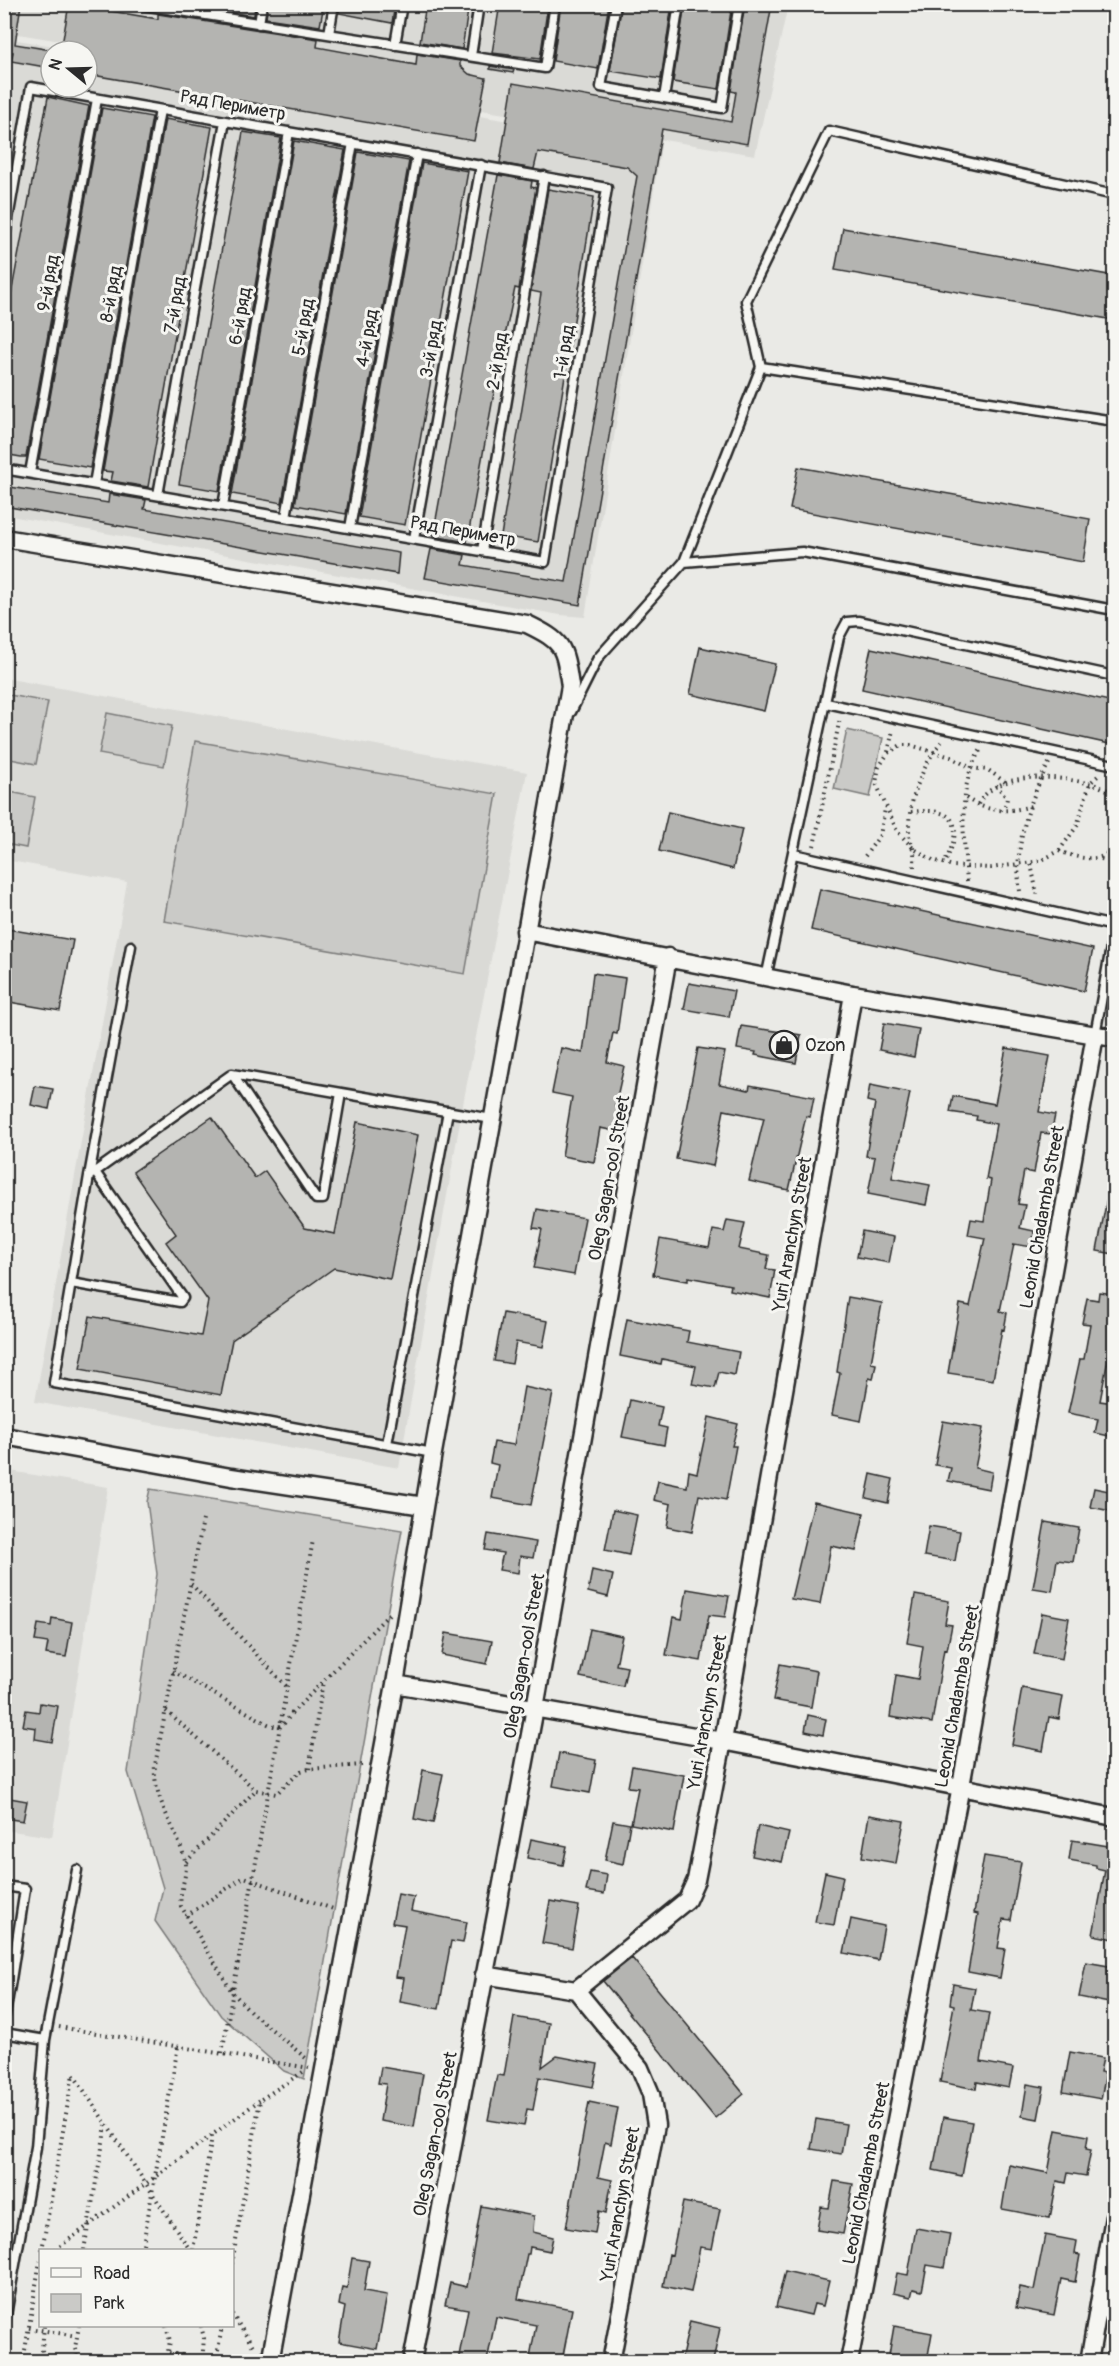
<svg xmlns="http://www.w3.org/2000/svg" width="1119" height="2366" viewBox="0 0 1119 2366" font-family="Pangolin,sans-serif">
	<rect width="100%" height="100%" fill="#eaeae6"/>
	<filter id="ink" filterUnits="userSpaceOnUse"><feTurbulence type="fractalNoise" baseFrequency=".0167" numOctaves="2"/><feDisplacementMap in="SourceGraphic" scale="12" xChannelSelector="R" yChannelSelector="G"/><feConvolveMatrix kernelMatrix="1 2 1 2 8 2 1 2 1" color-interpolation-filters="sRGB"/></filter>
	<g filter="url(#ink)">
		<path fill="#dadad6" d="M 5,4 L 788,5 L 755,155 L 6,32 Z
			M 5,38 L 84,51 L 51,51 L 51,87 L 87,87 L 87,51 L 661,146 L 585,617 L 560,615 L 5,515 Z
			M 4,678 L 527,772 L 464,1099 L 399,1468 L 35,1402 L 127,882 L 5,860 Z
			M 4,1470 L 108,1487 L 52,1837 L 5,1830 Z"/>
		<path fill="#cacac7" stroke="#7a7a79" stroke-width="1.5" d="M 4,694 L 48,702 L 36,764 L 5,758 Z
			M 107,713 L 172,726 L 164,766 L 99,754 Z
			M 847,730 L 883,738 L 870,797 L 834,789 Z
			M 195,741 L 497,794 L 465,974 L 164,921 Z
			M 5,791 L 35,797 L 26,848 L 5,844 Z
			M 150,1489 L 402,1530 L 304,2079 L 284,2071 L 221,2016 L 155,1921 L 163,1888 L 128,1772 L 157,1574 L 147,1502 Z"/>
		<path fill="#b4b4b1" stroke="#2b2b2b" stroke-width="1.5" d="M 4,4 L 21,4 L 15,44 L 51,50 L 51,68 L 11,61 L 13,52 L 4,52 Z
			M 69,4 L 158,19 L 158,14 L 318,39 L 317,47 L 416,65 L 417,54 L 460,61 L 460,66 L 469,74 L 486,78 L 474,141 L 87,74 L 87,51 L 61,51 Z
			M 180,4 L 255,4 L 254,16 Z
			M 268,4 L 324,4 L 320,26 L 266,18 Z
			M 340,4 L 395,4 L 392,23 L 339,13 Z
			M 426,4 L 469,4 L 462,49 L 420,42 Z
			M 500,4 L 548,4 L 540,59 L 492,53 Z
			M 561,4 L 609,4 L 598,69 L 553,61 Z
			M 622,4 L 672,4 L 661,79 L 610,71 Z
			M 685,4 L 732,4 L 719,89 L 673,82 Z
			M 745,4 L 772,4 L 747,144 L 662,129 L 580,605 L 425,578 L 431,549 L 465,555 L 463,565 L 566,582 L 637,176 L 627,167 L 538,152 L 534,169 L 500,163 L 513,83 L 731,122 L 736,92 L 731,91 Z
			M 490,66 L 514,70 L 513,73 L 490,69 Z
			M 48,97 L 89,106 L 26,457 L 21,457 L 4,454 L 4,332 Z
			M 102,108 L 152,117 L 90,468 L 39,459 Z
			M 165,119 L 212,127 L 148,487 L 111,481 L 113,472 L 103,471 Z
			M 243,132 L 281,138 L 219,491 L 179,484 Z
			M 294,141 L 345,150 L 282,503 L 232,494 Z
			M 358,152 L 409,161 L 346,514 L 295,505 Z
			M 422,163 L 468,171 L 405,525 L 359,517 Z
			M 498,175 L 532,181 L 531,187 L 536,188 L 519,289 L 515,288 L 499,365 L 467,542 L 433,536 Z
			M 548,189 L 594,197 L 538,542 L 501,536 L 541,293 L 531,291 Z
			M 843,228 L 1114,276 L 1114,320 L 835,270 Z
			M 798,467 L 1090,519 L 1083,562 L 790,509 Z
			M 4,486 L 108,503 L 109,494 L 146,500 L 144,509 L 399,553 L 397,574 L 4,506 Z
			M 700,647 L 775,664 L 764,711 L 690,694 Z
			M 871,648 L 1114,702 L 1114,745 L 862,689 Z
			M 668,812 L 742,829 L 733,869 L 659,851 Z
			M 820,889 L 1093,949 L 1084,991 L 811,930 Z
			M 7,929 L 73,940 L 60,1011 L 4,1001 L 4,941 Z
			M 593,973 L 625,978 L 617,1034 L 613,1033 L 607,1062 L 624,1066 L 615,1106 L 619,1107 L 615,1131 L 600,1128 L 594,1162 L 562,1156 L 572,1097 L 552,1093 L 561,1048 L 583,1053 Z
			M 689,983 L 734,991 L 729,1017 L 684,1009 Z
			M 884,1023 L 919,1029 L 914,1057 L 879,1050 Z
			M 741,1026 L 801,1035 L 796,1063 L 755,1055 L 756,1052 L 737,1049 Z
			M 698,1048 L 725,1052 L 719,1084 L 749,1090 L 750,1085 L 814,1097 L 810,1117 L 806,1116 L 789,1190 L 749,1181 L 764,1118 L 724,1110 L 713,1166 L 676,1159 Z
			M 1006,1048 L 1050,1056 L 1039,1112 L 1055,1115 L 1051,1134 L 1041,1133 L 1034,1173 L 1024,1171 L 1018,1204 L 1025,1205 L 1020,1228 L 1034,1231 L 1032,1247 L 1014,1244 L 1000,1311 L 1007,1313 L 1004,1330 L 1002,1329 L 993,1380 L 948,1373 L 960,1304 L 970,1306 L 985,1238 L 968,1235 L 971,1219 L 984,1221 L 991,1180 L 986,1179 L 996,1124 L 976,1120 L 977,1116 L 950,1112 L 953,1096 L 995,1104 Z
			M 870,1085 L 910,1093 L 892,1178 L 930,1185 L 926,1205 L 868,1194 L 875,1157 L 866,1156 L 875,1103 L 867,1101 Z
			M 35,1086 L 53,1089 L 49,1109 L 31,1105 Z
			M 212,1117 L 255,1178 L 265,1171 L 305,1228 L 335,1234 L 357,1122 L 418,1135 L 390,1279 L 334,1268 L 232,1340 L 221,1395 L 80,1369 L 90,1316 L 201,1336 L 208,1301 L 166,1242 L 176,1234 L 133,1172 Z
			M 1107,1198 L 1114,1199 L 1114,1254 L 1097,1251 Z
			M 537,1209 L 585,1218 L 574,1275 L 534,1268 L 542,1229 L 533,1228 Z
			M 727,1220 L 745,1223 L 739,1249 L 769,1255 L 766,1269 L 775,1270 L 770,1298 L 730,1290 L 731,1285 L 688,1277 L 688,1281 L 653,1275 L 660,1239 L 709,1248 L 713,1230 L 724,1232 Z
			M 862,1231 L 894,1237 L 889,1263 L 857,1257 Z
			M 1099,1292 L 1114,1294 L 1114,1328 L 1100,1401 L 1114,1403 L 1114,1437 L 1095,1433 L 1098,1419 L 1068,1413 L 1080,1359 L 1084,1359 L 1090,1324 L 1082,1323 L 1087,1298 L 1098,1300 Z
			M 848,1297 L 882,1303 L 871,1363 L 876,1364 L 873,1379 L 869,1378 L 861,1421 L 832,1415 L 840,1373 L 837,1372 Z
			M 503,1313 L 548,1321 L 543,1347 L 516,1342 L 512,1364 L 494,1361 Z
			M 627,1319 L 689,1331 L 687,1342 L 739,1352 L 735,1375 L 719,1372 L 715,1388 L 692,1384 L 696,1366 L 662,1359 L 661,1364 L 620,1356 Z
			M 524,1387 L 553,1393 L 531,1505 L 492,1498 L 498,1465 L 490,1463 L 494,1442 L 514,1445 Z
			M 630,1400 L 662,1407 L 658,1426 L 667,1428 L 664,1445 L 622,1437 Z
			M 709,1417 L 738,1424 L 732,1446 L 736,1446 L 726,1500 L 699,1495 L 692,1532 L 667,1527 L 671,1504 L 654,1500 L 658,1481 L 687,1487 L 689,1471 L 697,1473 Z
			M 943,1421 L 983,1428 L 975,1468 L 992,1472 L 989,1489 L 948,1481 L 951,1468 L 935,1465 Z
			M 871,1474 L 893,1479 L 888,1503 L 866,1498 Z
			M 1094,1488 L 1114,1492 L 1111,1511 L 1090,1507 Z
			M 814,1502 L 864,1513 L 856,1551 L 831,1546 L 820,1604 L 791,1599 Z
			M 613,1510 L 637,1515 L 629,1555 L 605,1550 Z
			M 1045,1522 L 1079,1528 L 1073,1562 L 1057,1560 L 1052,1591 L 1033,1588 Z
			M 929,1526 L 960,1531 L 955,1561 L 924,1556 Z
			M 488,1534 L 536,1542 L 533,1558 L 520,1556 L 518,1573 L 499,1570 L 503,1553 L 485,1550 Z
			M 592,1570 L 613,1575 L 608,1597 L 588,1592 Z
			M 687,1589 L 729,1596 L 725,1617 L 709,1615 L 701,1661 L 666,1655 L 673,1617 L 682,1619 Z
			M 915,1595 L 949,1601 L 945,1624 L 952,1625 L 947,1650 L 944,1649 L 932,1723 L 890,1717 L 896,1675 L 918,1679 L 923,1646 L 907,1643 Z
			M 1042,1613 L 1069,1618 L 1062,1659 L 1034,1654 Z
			M 52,1618 L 72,1622 L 66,1657 L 46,1654 L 48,1643 L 35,1641 L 38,1624 L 51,1626 Z
			M 590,1629 L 622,1636 L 616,1665 L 627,1667 L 623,1686 L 580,1677 Z
			M 446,1633 L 492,1641 L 487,1664 L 442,1655 Z
			M 780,1664 L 817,1671 L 811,1707 L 773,1700 Z
			M 1022,1688 L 1063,1696 L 1059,1719 L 1049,1717 L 1043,1751 L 1012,1745 Z
			M 40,1703 L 58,1706 L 52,1742 L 35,1739 L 36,1728 L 23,1726 L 26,1710 L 39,1712 Z
			M 808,1715 L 826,1719 L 823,1735 L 805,1731 Z
			M 559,1753 L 596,1760 L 590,1793 L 553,1786 Z
			M 632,1766 L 684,1775 L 674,1832 L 631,1824 L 638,1788 L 628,1787 Z
			M 423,1770 L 443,1774 L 433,1823 L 414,1819 Z
			M 4,1797 L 27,1801 L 23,1821 L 4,1818 Z
			M 869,1815 L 904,1821 L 896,1863 L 862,1857 Z
			M 613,1821 L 630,1824 L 623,1864 L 605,1860 Z
			M 758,1826 L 789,1833 L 782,1862 L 752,1856 Z
			M 531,1839 L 567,1846 L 563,1865 L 527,1858 Z
			M 1072,1840 L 1114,1847 L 1114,1939 L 1093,1935 L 1105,1870 L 1096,1868 L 1096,1865 L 1069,1860 Z
			M 984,1856 L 1021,1862 L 1011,1920 L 1003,1919 L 998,1948 L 1005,1949 L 1000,1978 L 968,1972 L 978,1914 L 974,1913 Z
			M 590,1872 L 607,1875 L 604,1894 L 586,1891 Z
			M 825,1872 L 843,1876 L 834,1925 L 815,1922 Z
			M 398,1894 L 414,1897 L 411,1911 L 467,1922 L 463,1943 L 451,1941 L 439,2009 L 400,2002 L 404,1978 L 396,1977 L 405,1925 L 392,1923 Z
			M 550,1901 L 579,1906 L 572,1948 L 542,1943 Z
			M 851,1919 L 884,1926 L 878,1960 L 844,1953 Z
			M 632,1958 L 744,2094 L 715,2118 L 603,1981 Z
			M 1086,1962 L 1114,1967 L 1114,2004 L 1079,1997 Z
			M 953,1984 L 975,1988 L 971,2010 L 989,2013 L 981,2062 L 1013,2068 L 1009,2088 L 977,2082 L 976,2089 L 940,2082 L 954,2005 L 950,2004 Z
			M 514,2017 L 549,2023 L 542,2067 L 557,2056 L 598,2064 L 593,2087 L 539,2077 L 533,2110 L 527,2109 L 524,2126 L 488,2120 L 497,2075 L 504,2076 Z
			M 1070,2052 L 1103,2058 L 1100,2072 L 1106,2073 L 1101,2099 L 1063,2092 Z
			M 381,2067 L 423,2074 L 414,2127 L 380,2121 L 386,2084 L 378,2083 Z
			M 1027,2084 L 1044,2087 L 1038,2119 L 1022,2116 Z
			M 589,2102 L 618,2108 L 611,2144 L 605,2142 L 598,2177 L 612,2180 L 606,2213 L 599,2211 L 595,2233 L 566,2228 Z
			M 943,2117 L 972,2122 L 962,2176 L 933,2170 Z
			M 816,2119 L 846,2124 L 841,2154 L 811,2149 Z
			M 1056,2130 L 1088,2136 L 1086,2149 L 1091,2150 L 1086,2176 L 1068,2173 L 1066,2183 L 1057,2181 L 1050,2218 L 1002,2209 L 1009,2165 L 1048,2173 Z
			M 834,2181 L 853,2184 L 843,2234 L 817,2230 L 821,2207 L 829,2208 Z
			M 683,2202 L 720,2209 L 712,2249 L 700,2247 L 691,2292 L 663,2286 L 669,2254 L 672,2255 Z
			M 481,2206 L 534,2216 L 533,2232 L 553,2237 L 550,2251 L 530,2247 L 529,2254 L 527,2254 L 518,2299 L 572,2309 L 562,2361 L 530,2357 L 536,2325 L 496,2317 L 487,2361 L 458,2361 L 468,2309 L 445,2305 L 450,2283 L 467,2287 Z
			M 916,2228 L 950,2234 L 944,2268 L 927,2265 L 922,2291 L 913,2289 L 911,2297 L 893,2293 L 897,2273 L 908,2275 Z
			M 1045,2235 L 1077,2241 L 1075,2254 L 1080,2255 L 1075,2282 L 1061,2279 L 1054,2315 L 1016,2308 L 1020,2287 L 1034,2290 Z
			M 352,2258 L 369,2261 L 364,2291 L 387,2295 L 377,2349 L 339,2342 L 345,2307 L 339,2305 L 342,2287 L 347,2288 Z
			M 785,2271 L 829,2281 L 823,2306 L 814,2304 L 811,2315 L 776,2307 Z
			M 690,2321 L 720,2328 L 713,2361 L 681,2361 Z
			M 894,2326 L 932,2333 L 927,2361 L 888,2361 Z"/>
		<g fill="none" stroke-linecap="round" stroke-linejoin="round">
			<g stroke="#2b2b2b" stroke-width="13">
				<path id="lane" d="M 136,4 L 545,68 L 555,4
					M 616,4 L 601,87 L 722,108 L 739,4
					M 259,24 L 262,4
					M 329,34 L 334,4
					M 395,45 L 402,4
					M 471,56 L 479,4
					M 664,98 L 679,4
					M 4,242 L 31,87 L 607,188 L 545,562 L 4,469
					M 761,367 L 746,301 L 829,131 L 1114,195
					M 30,473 L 97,99
					M 94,484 L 160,110
					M 158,495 L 225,121
					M 223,506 L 289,132
					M 286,517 L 353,143
					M 350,528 L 417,154
					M 414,539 L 481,165
					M 482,551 L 544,176
					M 684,562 L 761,367 L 1114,421
					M 826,703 L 1114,765
					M 571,712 L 598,658 L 684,562 L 802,552 L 1114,610
					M 794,854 L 1114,926
					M 766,978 L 839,637 L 847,622 L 859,621 L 1114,676
					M 1095,1035 L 1114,931
					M 232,1074 L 316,1199 L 323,1199 L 341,1093
					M 89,1176 L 131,946
					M 71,1283 L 180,1302 L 183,1298 L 95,1172
					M 387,1444 L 448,1111
					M 433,1453 L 54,1383 L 89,1176 L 232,1074 L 492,1119
					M 4,1886 L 25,1889 L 11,1980 L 4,1979
					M 4,2021 L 11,1980
					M 4,2033 L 45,2040
					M 4,2326 L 36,2147 L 45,2040 L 77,1870"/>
			</g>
			<g stroke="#2b2b2b" stroke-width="21">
				<path id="street" d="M 4,538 L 527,624 C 564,642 564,646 570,686 L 433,1453 L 395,1684 L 270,2362
					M 525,931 L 853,994 L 1114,1038
					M 4,1436 L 231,1477 L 424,1506
					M 395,1684 L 723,1741 L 1114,1817
					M 484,1975 L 576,1990
					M 412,2362 L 535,1708 L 668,957
					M 611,2362 L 656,2125 L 651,2094 L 640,2068 L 576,1990 L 687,1900 L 696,1880 L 723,1741 L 853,994
					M 849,2362 L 961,1786 L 1095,1035
					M 1089,2362 L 1114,2217"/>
			</g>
			<path stroke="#2b2b2b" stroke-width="4" stroke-dasharray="1.5 4.5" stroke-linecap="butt" d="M 888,752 L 893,730
				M 1005,782 L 988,770 L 971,768 L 951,757 L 910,745 L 901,745 L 888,753 L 879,767 L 876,783 L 897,831 L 914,849 L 933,860 L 953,866 L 991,868 L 1040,861 L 1059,851 L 1077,826 L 1090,783 L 1099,775
				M 996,785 L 1007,798 L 1006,804 L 1001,810
				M 966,798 C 986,812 1008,813 1031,806
				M 978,804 C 997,770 1054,776 1087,783 C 1097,784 1105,790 1114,792
				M 911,812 C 958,806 964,826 944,864
				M 814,846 L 840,718
				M 1059,851 C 1078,858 1098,864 1114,849
				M 865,856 L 880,835 L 885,809
				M 1101,859 L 1114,862
				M 1031,864 L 1037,894
				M 914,867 C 914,861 915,854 913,848 C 911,842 909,837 909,830 C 908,801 923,765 941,742
				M 967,881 C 964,840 956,783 982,748
				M 1020,891 C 1013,849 1029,800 1049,763
				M 1111,913 L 1114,895
				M 203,1520 L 155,1765 C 152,1798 177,1829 185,1860 C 189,1874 178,1891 181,1906 L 232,1992 L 252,2013 L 308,2060
				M 191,1584 L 286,1686
				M 173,1671 L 268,1724 C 282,1730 284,1724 292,1713 L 389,1614
				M 166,1711 L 256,1790 L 276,1794 L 301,1771 L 309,1769 L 362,1765
				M 309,1769 L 323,1681
				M 186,1862 L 256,1790
				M 186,1916 L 244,1877 L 336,1910
				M 59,2027 L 309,2068
				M 222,2053 L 313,1540
				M 42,2250 L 73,2074 L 190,2250
				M 55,2250 L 260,2100
				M 84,2250 L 106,2125
				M 142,2250 L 178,2046
				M 193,2250 L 212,2136
				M 232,2264 L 260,2100 L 306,2070
				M 232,2314 L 255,2349
				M 44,2326 L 42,2350 L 44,2362
				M 166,2326 L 170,2341 L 166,2362
				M 201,2326 L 204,2338 L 202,2362
				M 29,2328 L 76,2336
				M 169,2353 L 218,2362
				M 23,2362 L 40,2261
				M 78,2362 L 75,2348 L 79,2326
				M 216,2362 L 222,2326"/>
			<use href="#lane" stroke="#f6f6f2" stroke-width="8"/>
			<use href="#street" stroke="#f6f6f2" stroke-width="16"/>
		</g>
	</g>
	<defs>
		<g id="shop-ring" transform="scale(1.5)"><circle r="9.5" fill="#f6f6f2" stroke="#2b2b2b" stroke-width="1.5"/><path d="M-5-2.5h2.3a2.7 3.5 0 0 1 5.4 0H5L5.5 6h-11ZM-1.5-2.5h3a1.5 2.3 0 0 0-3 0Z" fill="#2b2b2b"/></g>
	</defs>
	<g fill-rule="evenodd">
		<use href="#shop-ring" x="784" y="1045"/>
	</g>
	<g text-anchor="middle" stroke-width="6" stroke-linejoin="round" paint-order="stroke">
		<g font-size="18" fill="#2b2b2b" stroke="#f6f6f2">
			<text transform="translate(233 105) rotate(10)" y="6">Ряд Периметр</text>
			<text transform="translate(48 283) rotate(-80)" y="6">9-й ряд</text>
			<text transform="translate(111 294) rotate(-80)" y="6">8-й ряд</text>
			<text transform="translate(175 305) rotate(-80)" y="6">7-й ряд</text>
			<text transform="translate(240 316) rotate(-80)" y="6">6-й ряд</text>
			<text transform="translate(303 327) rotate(-80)" y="6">5-й ряд</text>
			<text transform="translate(367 338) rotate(-80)" y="6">4-й ряд</text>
			<text transform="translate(431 349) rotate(-80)" y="6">3-й ряд</text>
			<text transform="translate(564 352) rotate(-81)" y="6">1-й ряд</text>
			<text transform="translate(497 361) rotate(-81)" y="6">2-й ряд</text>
			<text transform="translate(463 531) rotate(10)" y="6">Ряд Периметр</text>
			<text transform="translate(609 1178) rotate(-80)" y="6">Oleg Sagan-ool Street</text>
			<text transform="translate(1042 1217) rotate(-80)" y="6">Leonid Chadamba Street</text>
			<text transform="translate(792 1234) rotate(-80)" y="6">Yuri Aranchyn Street</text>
			<text transform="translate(524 1656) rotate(-80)" y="6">Oleg Sagan-ool Street</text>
			<text transform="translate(957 1696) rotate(-80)" y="6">Leonid Chadamba Street</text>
			<text transform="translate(707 1712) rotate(-80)" y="6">Yuri Aranchyn Street</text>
			<text transform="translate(435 2134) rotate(-79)" y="6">Oleg Sagan-ool Street</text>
			<text transform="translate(866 2173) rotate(-79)" y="6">Leonid Chadamba Street</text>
			<text transform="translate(620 2204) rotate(-80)" y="6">Yuri Aranchyn Street</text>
		</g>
		<g font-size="18" fill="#2b2b2b" stroke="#f6f6f2" text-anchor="start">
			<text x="805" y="1051">Ozon</text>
		</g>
	</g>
	<rect width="1119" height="2366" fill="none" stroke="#f6f6f2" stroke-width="24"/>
	<rect x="12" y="12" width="1095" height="2342" fill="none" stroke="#2b2b2b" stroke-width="2" filter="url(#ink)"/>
	<rect x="39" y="2249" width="195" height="78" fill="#f6f6f2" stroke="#a5a5a2" stroke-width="1.5"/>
	<rect x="51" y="2268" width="30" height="9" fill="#f6f6f2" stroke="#a5a5a2" stroke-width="1.5"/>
	<text x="93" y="2279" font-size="18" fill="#2b2b2b">Road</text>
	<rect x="51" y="2294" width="30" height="18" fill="#cacac7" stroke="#a5a5a2" stroke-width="1.5"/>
	<text x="93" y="2309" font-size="18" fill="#2b2b2b">Park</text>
	<g transform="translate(69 69) rotate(289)"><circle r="28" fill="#f6f6f2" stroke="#a5a5a2" stroke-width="1.5"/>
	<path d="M0-4.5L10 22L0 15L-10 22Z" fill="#2b2b2b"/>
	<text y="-9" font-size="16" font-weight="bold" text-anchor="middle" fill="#2b2b2b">N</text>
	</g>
</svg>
